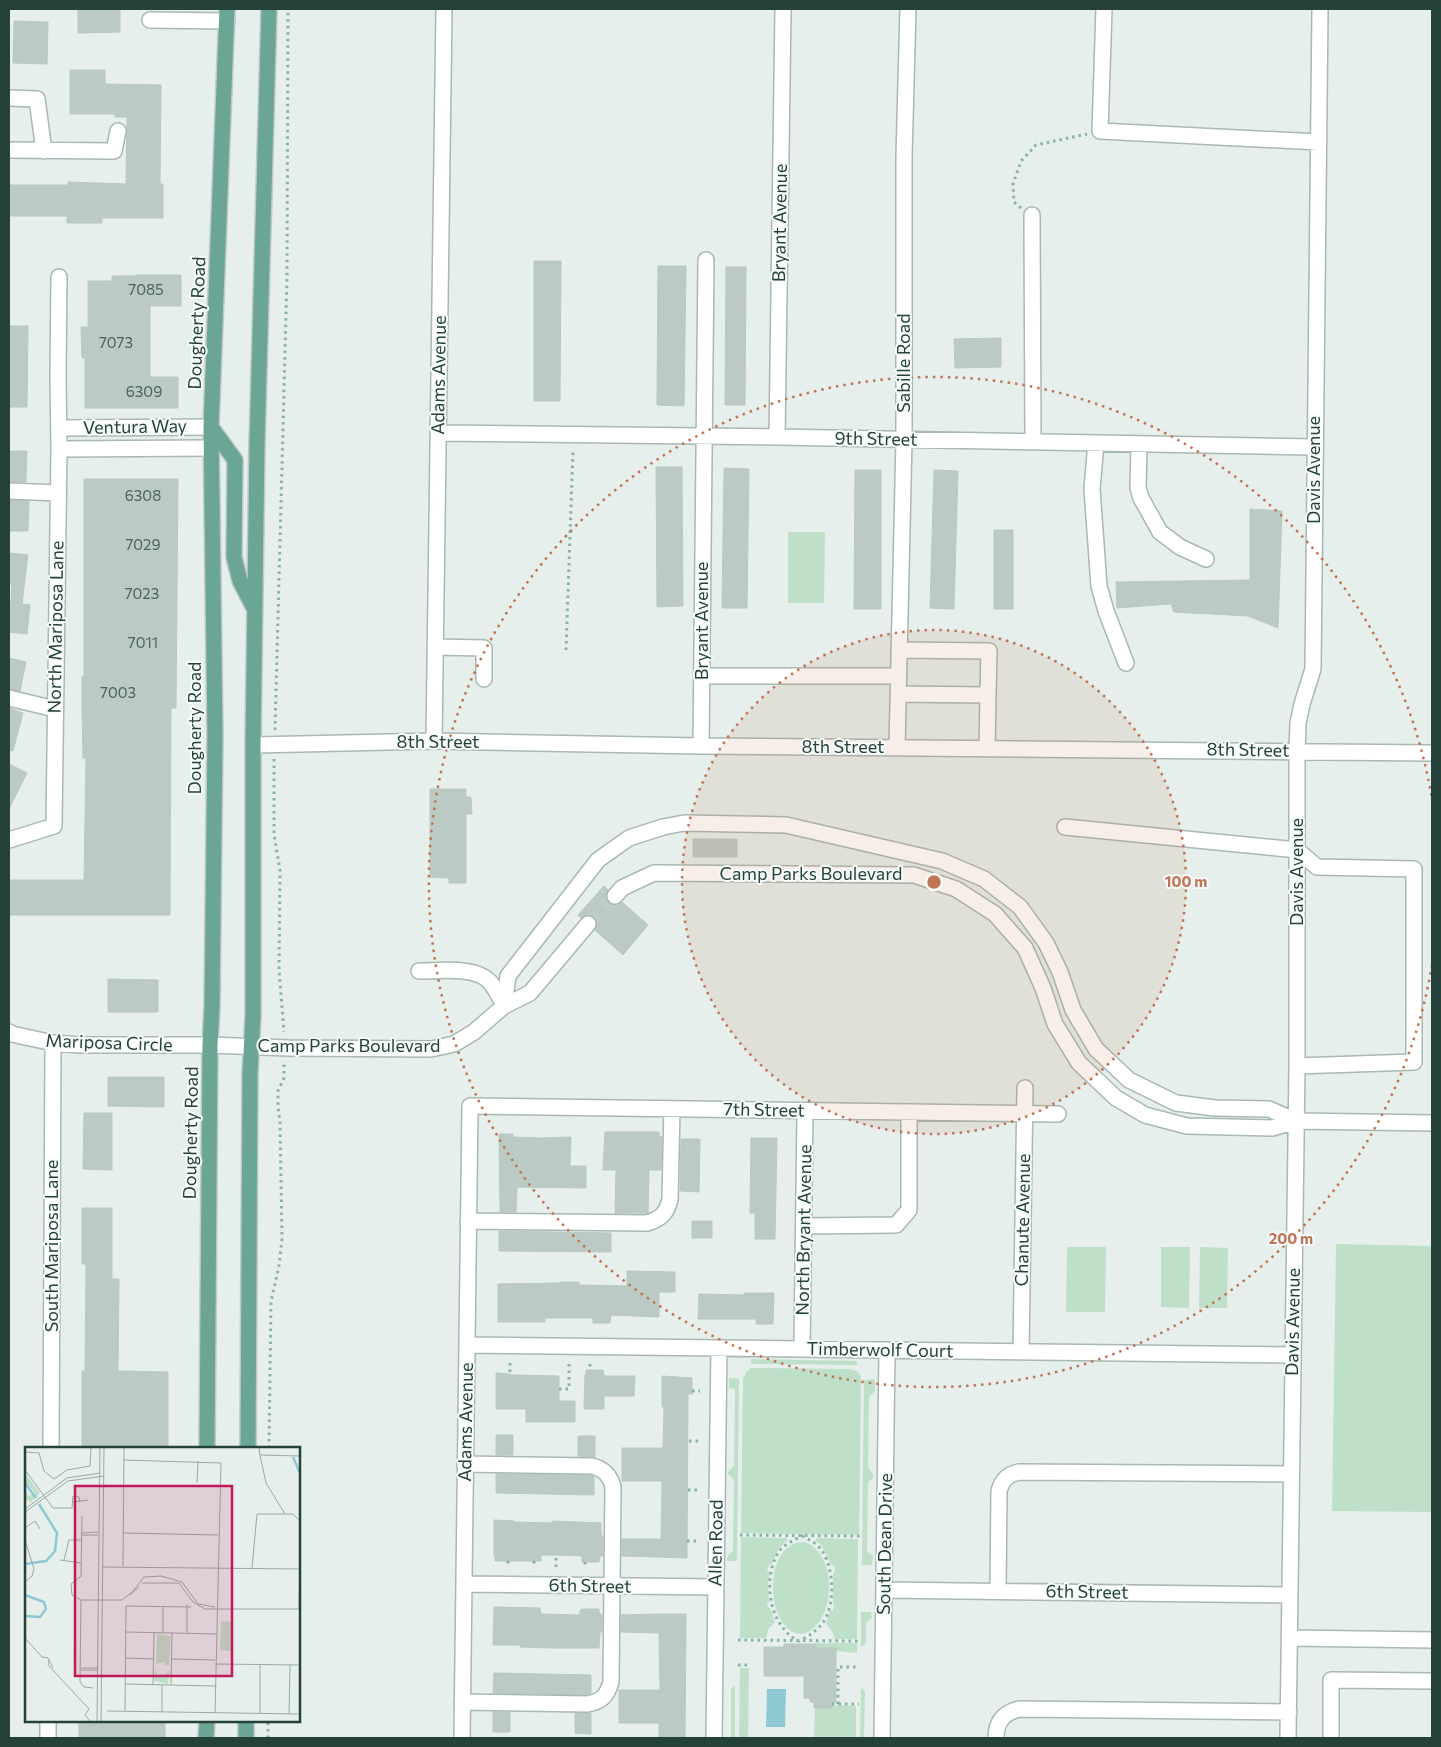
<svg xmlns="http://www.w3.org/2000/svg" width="1441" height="1747" viewBox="0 0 1441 1747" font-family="Commissioner,sans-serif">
	<rect width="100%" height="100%" fill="#e6efeb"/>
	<path fill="#bfe0c8" d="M 788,532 L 825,532 L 824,603 L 788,603 Z
		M 1336,1244 L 1432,1246 L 1431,1512 L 1332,1511 Z
		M 1067,1247 L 1106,1247 L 1105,1312 L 1066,1312 Z
		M 1161,1247 L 1190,1247 L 1189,1308 L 1161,1307 Z
		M 1200,1247 L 1228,1248 L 1227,1308 L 1199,1308 Z
		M 751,1359 L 857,1361 L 857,1365 L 751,1364 Z
		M 751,1368 L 848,1369 C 854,1369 858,1371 861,1377 L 859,1535 L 741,1533 L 743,1379 L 747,1371 Z
		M 729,1378 L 739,1379 L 737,1561 L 727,1561 L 727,1557 L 733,1551 L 734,1480 L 728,1474 L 728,1472 L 734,1466 L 735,1389 L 729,1388 Z
		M 875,1379 L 875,1391 L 869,1397 L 868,1467 L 873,1474 L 874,1477 L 868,1482 L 867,1552 L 873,1556 L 872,1565 L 862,1565 L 864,1380 Z
		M 741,1537 L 787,1538 L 787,1540 L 779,1548 L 771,1565 L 769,1564 L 767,1571 L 770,1572 L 768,1584 L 769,1602 L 767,1602 L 768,1608 L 770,1608 L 775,1622 L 769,1628 L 766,1638 L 740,1638 Z
		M 816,1538 L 858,1539 L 857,1639 L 835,1639 L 832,1631 L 826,1623 L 830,1611 L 833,1611 L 834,1604 L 833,1604 L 833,1573 L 835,1572 L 834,1565 L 831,1565 L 822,1546 L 816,1541 Z
		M 805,1542 C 832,1552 835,1597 821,1619 C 805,1645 784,1634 776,1609 C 769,1587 773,1541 805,1542 Z
		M 861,1612 L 871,1612 L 872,1618 L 866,1623 L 866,1643 L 861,1647 Z
		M 815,1643 L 857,1643 L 857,1653 L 836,1651 L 836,1648 L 816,1648 Z
		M 740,1668 L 749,1668 L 748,1737 L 796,1738 L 739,1738 Z
		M 735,1685 L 735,1738 L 731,1738 L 731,1689 Z
		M 861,1687 L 865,1692 L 864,1738 L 860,1738 Z
		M 840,1705 L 856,1706 L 856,1738 L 800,1738 L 814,1738 L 815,1708 L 832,1708 L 832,1706 Z"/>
	<path fill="#8ec9d4" d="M 767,1689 L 786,1689 L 785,1727 L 766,1727 Z"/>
	<path fill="#bbcac4" stroke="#b8c9c2" d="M 78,9 L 120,9 L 120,32 L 78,33 Z
		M 14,21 L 48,22 L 47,64 L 13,63 Z
		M 70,70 L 105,70 L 105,84 L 161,85 L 160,184 L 163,184 L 163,218 L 102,218 L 102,223 L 67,223 L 67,216 L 9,216 L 9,185 L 68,185 L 68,182 L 126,184 L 127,117 L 115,117 L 115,114 L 70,114 Z
		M 534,261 L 561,261 L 560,401 L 534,401 Z
		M 658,266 L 686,266 L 684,406 L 657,405 Z
		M 726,267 L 746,267 L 745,405 L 725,405 Z
		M 136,275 L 181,275 L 181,306 L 150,306 L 150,377 L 178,377 L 178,408 L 85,408 L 85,358 L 82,358 L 81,327 L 88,327 L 88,281 L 112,281 L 112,276 L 136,276 Z
		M 9,326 L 28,326 L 27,407 L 9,407 Z
		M 1001,338 L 1001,367 L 955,368 L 954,339 Z
		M 9,451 L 27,451 L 26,482 L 9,482 Z
		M 656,467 L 682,467 L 683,606 L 657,607 Z
		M 724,468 L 749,469 L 747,608 L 722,608 Z
		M 855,470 L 881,470 L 881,609 L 854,609 Z
		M 934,470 L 958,471 L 954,609 L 930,608 Z
		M 84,479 L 178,479 L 176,708 L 171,708 L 170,915 L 9,915 L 9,880 L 84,880 L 86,758 L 83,758 L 82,708 L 82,676 L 84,676 Z
		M 9,500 L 29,501 L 28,531 L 9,531 Z
		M 1250,509 L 1282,511 L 1278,628 L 1248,616 L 1174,612 L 1171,604 L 1117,608 L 1116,582 L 1250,580 Z
		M 994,530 L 1013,530 L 1013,609 L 994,609 Z
		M 9,553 L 28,555 L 22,604 L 30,605 L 27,634 L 9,632 L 12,585 L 9,584 Z
		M 9,658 L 26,662 L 20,691 L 9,689 Z
		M 9,708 L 23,713 L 13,751 L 9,750 Z
		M 9,764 L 27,773 L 9,809 Z
		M 430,789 L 466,789 L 466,797 L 471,797 L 472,814 L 466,814 L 466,883 L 449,883 L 449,878 L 430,877 Z
		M 693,839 L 737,839 L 737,857 L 693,857 Z
		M 604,886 L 608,890 L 606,895 L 608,903 L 614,905 L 622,902 L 648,925 L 623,955 L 595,930 L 597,925 L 594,917 L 589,915 L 581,918 L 578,915 Z
		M 108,979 L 158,980 L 158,1012 L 108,1012 Z
		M 108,1077 L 164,1077 L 164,1107 L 108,1106 Z
		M 84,1113 L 112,1113 L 112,1170 L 83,1169 Z
		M 605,1132 L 659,1132 L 659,1136 L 662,1137 L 661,1170 L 649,1170 L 648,1213 L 615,1213 L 616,1170 L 603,1170 Z
		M 499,1134 L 513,1134 L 513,1137 L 542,1138 L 571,1137 L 570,1166 L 586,1166 L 586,1188 L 517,1187 L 516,1212 L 500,1212 Z
		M 751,1138 L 777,1138 L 775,1239 L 755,1239 L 755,1213 L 750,1213 Z
		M 681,1139 L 700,1139 L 699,1192 L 680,1191 Z
		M 82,1208 L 112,1208 L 112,1279 L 119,1279 L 118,1371 L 168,1372 L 168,1448 L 82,1448 L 82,1371 L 85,1371 L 86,1264 L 82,1264 Z
		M 692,1221 L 712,1221 L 712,1238 L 692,1238 Z
		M 499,1231 L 611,1233 L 611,1252 L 499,1251 Z
		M 627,1271 L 675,1272 L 675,1292 L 659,1292 L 659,1317 L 611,1315 L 610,1323 L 593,1323 L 593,1318 L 545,1318 L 545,1322 L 498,1322 L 498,1284 L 560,1283 L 560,1282 L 579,1282 L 579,1285 L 627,1286 Z
		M 744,1293 L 774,1293 L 773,1324 L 756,1324 L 756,1319 L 698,1319 L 699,1294 L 744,1295 Z
		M 586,1370 L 603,1370 L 604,1376 L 635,1376 L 634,1396 L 604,1396 L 604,1409 L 584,1409 L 585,1375 L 586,1375 Z
		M 496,1373 L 510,1374 L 510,1375 L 559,1376 L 559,1401 L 575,1401 L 575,1422 L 526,1422 L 526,1409 L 496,1409 Z
		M 662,1376 L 692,1378 L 692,1394 L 688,1394 L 687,1558 L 622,1556 L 622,1539 L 661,1539 L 662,1481 L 622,1481 L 622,1448 L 663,1448 L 664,1407 L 662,1407 Z
		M 496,1435 L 513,1435 L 513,1455 L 496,1455 Z
		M 578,1436 L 595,1436 L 595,1457 L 578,1456 Z
		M 496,1474 L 591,1475 L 594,1477 L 594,1495 L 496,1493 Z
		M 494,1520 L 514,1521 L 514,1522 L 552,1523 L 552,1521 L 601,1523 L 601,1533 L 603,1539 L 603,1556 L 600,1556 L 599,1562 L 582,1562 L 582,1556 L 556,1555 L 541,1555 L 541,1561 L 495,1561 L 495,1556 L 494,1556 Z
		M 494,1607 L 540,1608 L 541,1614 L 579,1615 L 581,1609 L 599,1609 L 599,1613 L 602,1615 L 602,1632 L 600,1632 L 599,1648 L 550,1648 L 520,1647 L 520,1645 L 493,1645 Z
		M 659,1614 L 686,1614 L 685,1738 L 659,1738 L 659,1723 L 619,1723 L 619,1690 L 660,1690 L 659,1633 L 621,1632 L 621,1615 Z
		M 784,1644 L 816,1644 L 816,1648 L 836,1648 L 836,1702 L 832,1702 L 832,1708 L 814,1708 L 814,1702 L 810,1702 L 810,1698 L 804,1698 L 804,1676 L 764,1676 L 764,1647 L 784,1647 Z
		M 494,1673 L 591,1675 L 591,1693 L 586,1695 L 493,1693 Z
		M 493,1712 L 510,1712 L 510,1732 L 493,1732 Z
		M 575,1713 L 591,1713 L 591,1734 L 575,1733 Z
		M 79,1721 L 165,1721 L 165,1738 L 79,1738 Z"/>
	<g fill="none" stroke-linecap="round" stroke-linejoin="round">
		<path stroke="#bfccc8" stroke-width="15" stroke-dasharray="15 8" stroke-linecap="butt" d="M 588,924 L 615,896"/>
		<g stroke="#a8b8b2" stroke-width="18">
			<path id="minor" d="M 1104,9 L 1100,131 L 1319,142
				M 150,20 L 227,21
				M 9,98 L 37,99 L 44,151
				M 9,150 L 114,151 L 118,131
				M 1032,215 L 1033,442
				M 59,428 L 211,427
				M 438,433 L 777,437 L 1314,447
				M 777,437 L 783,9
				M 1096,443 L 1092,489 L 1099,586 L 1106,611 L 1126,663
				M 1139,444 L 1138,488 L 1141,498 L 1160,532 L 1180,547 L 1206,559
				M 59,449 L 211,448
				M 9,491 L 58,493
				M 435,647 L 484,648 L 484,679
				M 702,676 L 898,676
				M 898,694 L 988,695 L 989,651 L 899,650
				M 9,698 L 55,709
				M 434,741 L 444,9
				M 253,745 L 434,741 L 701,746 L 1432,753
				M 701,746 L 706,260
				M 897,747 L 904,440 L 904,156 L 908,9
				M 987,748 L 988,695
				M 1065,827 L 1297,850 L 1317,867 L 1414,869 L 1414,1062 L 1297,1066
				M 9,840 L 54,826 L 59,449 L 58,376 L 59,277
				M 615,896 L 622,888 L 654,873 L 914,875 L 956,889 L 995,914 L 1025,948 L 1043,988 L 1055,1024 L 1079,1063 L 1116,1098 L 1145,1115 L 1187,1126 L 1272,1128 L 1296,1121 L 1432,1123
				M 419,971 C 439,971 476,966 490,982 C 496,989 500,998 504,1006
				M 504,1006 L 508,976 L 598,860 L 629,838 L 663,827 L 684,823 L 786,825 L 942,861 L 984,879 L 1020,907 L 1046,943 L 1060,972 L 1073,1010 L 1096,1049 L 1129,1080 L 1176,1103 L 1215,1108 L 1269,1109 L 1296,1121
				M 9,1032 L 12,1034 L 53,1043 L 81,1045 L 210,1045 L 289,1048 L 431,1049 L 454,1044 L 474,1032 L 504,1006 L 530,993 L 588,924
				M 468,1221 L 647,1223 C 661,1219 667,1213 670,1199 L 672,1109
				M 804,1226 L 896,1225 L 909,1210 L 909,1112
				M 467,1345 L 1293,1355
				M 802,1349 L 805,1111
				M 1021,1352 L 1025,1088
				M 51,1448 L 53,1043
				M 464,1584 L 715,1587
				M 884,1590 L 1290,1595
				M 998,1591 L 999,1491 C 1002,1480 1008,1474 1019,1472 L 1291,1474
				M 1289,1638 L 1432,1640
				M 462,1702 L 587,1704 C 601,1702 607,1696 611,1682 L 613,1487 C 610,1475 604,1469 592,1466 L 465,1464
				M 48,1738 L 48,1721
				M 462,1738 L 470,1106 L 1058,1114
				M 714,1738 L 719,1348
				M 882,1738 L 887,1350
				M 996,1738 C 996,1722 1003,1713 1019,1709 L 1289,1712
				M 1288,1738 L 1297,1066 L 1297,751 L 1298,723 L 1302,704 L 1313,669 L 1320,9
				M 1331,1738 L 1331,1680 L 1432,1681"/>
		</g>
		<g stroke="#c2cac8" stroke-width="18">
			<path id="major" d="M 211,427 L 235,460 L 234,557 L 240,581 L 254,608
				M 207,1448 L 210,1045 L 212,1007 L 215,736 L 211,427 L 227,9
				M 248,1448 L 250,1073 L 253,1016 L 253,745 L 257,444 L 269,9
				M 206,1738 L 207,1721
				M 246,1738 L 246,1721"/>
		</g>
		<path stroke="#86b3a5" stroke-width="3" stroke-dasharray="2.5 4" stroke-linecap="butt" d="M 1021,208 L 1014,202 L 1013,184 L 1021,161 L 1036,145 L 1087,134
			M 566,650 L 573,450
			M 275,730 L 287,277 L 288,9
			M 274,759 L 274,835 L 280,870 L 279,970 L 284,1032
			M 510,1363 L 510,1375
			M 590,1364 L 590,1370
			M 559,1389 L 569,1389 L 569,1364
			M 692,1391 L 700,1391
			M 689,1441 L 699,1441
			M 269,1448 L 271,1301 L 279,1266 L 282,1239 L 280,1122 L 278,1107 L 278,1091 L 284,1078 L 284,1063
			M 688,1490 L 699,1490
			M 740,1535 L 860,1536
			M 802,1536 C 810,1540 818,1544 823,1552 C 834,1571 835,1603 824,1621 C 817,1631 809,1636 799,1641 C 793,1638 788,1635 784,1629 C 767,1610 765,1573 779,1551 C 785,1544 794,1540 802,1536 Z
			M 687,1541 L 698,1541
			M 508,1561 L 508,1566
			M 534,1561 L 534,1567
			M 585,1562 L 585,1567
			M 556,1567 L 556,1555
			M 738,1640 L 859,1641
			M 738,1665 L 749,1665
			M 832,1704 L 859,1704
			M 838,1704 L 838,1667 L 859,1667
			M 268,1738 L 268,1721"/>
		<use href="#minor" stroke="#fff" stroke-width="15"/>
		<use href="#major" stroke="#6aa596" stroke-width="15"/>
	</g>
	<circle cx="934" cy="882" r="252" fill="#c07456" fill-opacity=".12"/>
	<g fill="none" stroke="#c07456" stroke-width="2.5" stroke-dasharray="2.5 5">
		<circle cx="934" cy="882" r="252"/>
		<path d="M1432 965A505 505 0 1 1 1432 799"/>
	</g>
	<g text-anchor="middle" stroke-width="4" stroke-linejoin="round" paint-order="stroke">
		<g font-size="15" fill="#4a645c">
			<text x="146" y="295">7085</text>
			<text x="116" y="348">7073</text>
			<text x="144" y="397">6309</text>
			<text x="143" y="501">6308</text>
			<text x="143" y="550">7029</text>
			<text x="142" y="599">7023</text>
			<text x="143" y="648">7011</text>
			<text x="118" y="698">7003</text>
		</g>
		<g font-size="18" fill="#24423a" stroke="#f7fbf9">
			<text transform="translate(780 223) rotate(-89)" y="6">Bryant Avenue</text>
			<text transform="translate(197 323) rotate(-88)" y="6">Dougherty Road</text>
			<text transform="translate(904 363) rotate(-90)" y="6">Sabille Road</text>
			<text transform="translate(439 375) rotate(-89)" y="6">Adams Avenue</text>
			<text transform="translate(135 427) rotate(-1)" y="6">Ventura Way</text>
			<text transform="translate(876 439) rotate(1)" y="6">9th Street</text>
			<text transform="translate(1314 470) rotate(-90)" y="6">Davis Avenue</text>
			<text transform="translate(702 621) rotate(-90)" y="6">Bryant Avenue</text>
			<text transform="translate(56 627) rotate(-89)" y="6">North Mariposa Lane</text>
			<text transform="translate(195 728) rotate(-90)" y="6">Dougherty Road</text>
			<text x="438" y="748">8th Street</text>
			<text x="843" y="753">8th Street</text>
			<text transform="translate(1248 750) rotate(1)" y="6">8th Street</text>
			<text transform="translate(1297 872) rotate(-90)" y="6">Davis Avenue</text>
			<text x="811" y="880">Camp Parks Boulevard</text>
			<text transform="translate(109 1043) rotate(2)" y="6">Mariposa Circle</text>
			<text x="349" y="1052">Camp Parks Boulevard</text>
			<text transform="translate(764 1110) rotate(1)" y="6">7th Street</text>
			<text transform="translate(191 1133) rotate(-89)" y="6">Dougherty Road</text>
			<text transform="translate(1023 1220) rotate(-89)" y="6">Chanute Avenue</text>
			<text transform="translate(804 1230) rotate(-89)" y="6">North Bryant Avenue</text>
			<text transform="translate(52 1246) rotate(-90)" y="6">South Mariposa Lane</text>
			<text transform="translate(1293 1322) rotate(-89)" y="6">Davis Avenue</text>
			<text transform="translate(880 1350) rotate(1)" y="6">Timberwolf Court</text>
			<text transform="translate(466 1422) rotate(-89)" y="6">Adams Avenue</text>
			<text transform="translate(716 1543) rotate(-89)" y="6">Allen Road</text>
			<text transform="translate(885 1544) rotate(-89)" y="6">South Dean Drive</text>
			<text transform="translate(590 1586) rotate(1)" y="6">6th Street</text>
			<text transform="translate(1087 1592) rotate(1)" y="6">6th Street</text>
		</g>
	</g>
	<g transform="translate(25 1447)">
		<rect width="275" height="275" fill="#e6efeb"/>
		<path d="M 0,26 L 15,46 L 6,55 L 0,52 L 0,40 L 3,49 L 11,46 L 0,35 ZM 196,174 L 207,175 L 206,204 L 195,203 ZM 132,187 L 146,189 L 144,219 L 139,218 L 140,215 L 131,217 ZM 131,221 L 132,228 L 139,228 L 145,223 L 143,237 L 129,234 Z" fill="#bfe0c8"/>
		<path fill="none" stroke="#8ec9d4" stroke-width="2.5" d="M 268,10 L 275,26M 0,36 L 11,51M 0,117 L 21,114 L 30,104 L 32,86 L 14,57M 0,148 L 19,155 L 21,162 L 15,170 L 0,169"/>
		<path fill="none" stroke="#98aaa4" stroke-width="1" d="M 234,0 L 235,8 L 275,9M 0,5 L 14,6 L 19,24 L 29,32 L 42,23 L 65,19 L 66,0M 235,8 L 241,36 L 260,67M 99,13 L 196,16 L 190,266M 0,23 L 28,61 L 47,61 L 48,49 L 54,50 L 55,55M 172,36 L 173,14M 48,55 L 63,53M 0,62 L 42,31 L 75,26M 0,65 L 43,34 L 79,29M 57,69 L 56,129 L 46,137 L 47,148 L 56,153 L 97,153 L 114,140M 0,81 L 10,74 L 15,82M 57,86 L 73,85M 98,86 L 193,88M 57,88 L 73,88M 0,93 L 9,122 L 7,129 L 0,135M 35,113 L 56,116M 39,113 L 44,93 L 57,93M 98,119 L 99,0M 78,120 L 275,122M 227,121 L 232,67 L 268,67 L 275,74M 117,136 L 154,136 L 168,155 L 180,162 L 274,162 L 275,107M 105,148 L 119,130 L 136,129 L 157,135 L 173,157 L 190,160M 56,153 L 55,235 L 59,240 L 68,241M 101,185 L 191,187M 138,186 L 138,160M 162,186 L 162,157M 0,191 L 17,210 L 23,211 L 28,221M 101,211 L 128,212M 147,212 L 190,213M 24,213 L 23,218 L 64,262 L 60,268 L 65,274M 191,217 L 275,218M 56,221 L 73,221M 56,223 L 73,223M 100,237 L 190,239M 128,238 L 129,186M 146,238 L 147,186M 82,264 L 275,267M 100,264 L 101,159 L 166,160M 137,265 L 137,238M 235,266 L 235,218M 264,267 L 265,218M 72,275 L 75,0M 76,275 L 79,0"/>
		<path fill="#c2185b" fill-opacity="0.15" stroke="#c2185b" stroke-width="2.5" d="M 50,39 L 207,39 L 207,229 L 50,229 Z"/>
		<rect width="275" height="275" fill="none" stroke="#24423a" stroke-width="2.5"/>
	</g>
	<circle cx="934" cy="882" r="8" fill="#c07456" stroke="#f7fbf9" stroke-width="2.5"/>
	<g font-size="15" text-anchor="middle" font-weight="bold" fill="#c07456" stroke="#f7fbf9" stroke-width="4" stroke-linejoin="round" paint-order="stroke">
		<text x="1186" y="887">100 m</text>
		<text x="1291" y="1244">200 m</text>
	</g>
	<rect width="1441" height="1747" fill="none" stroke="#24423a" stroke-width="20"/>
</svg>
